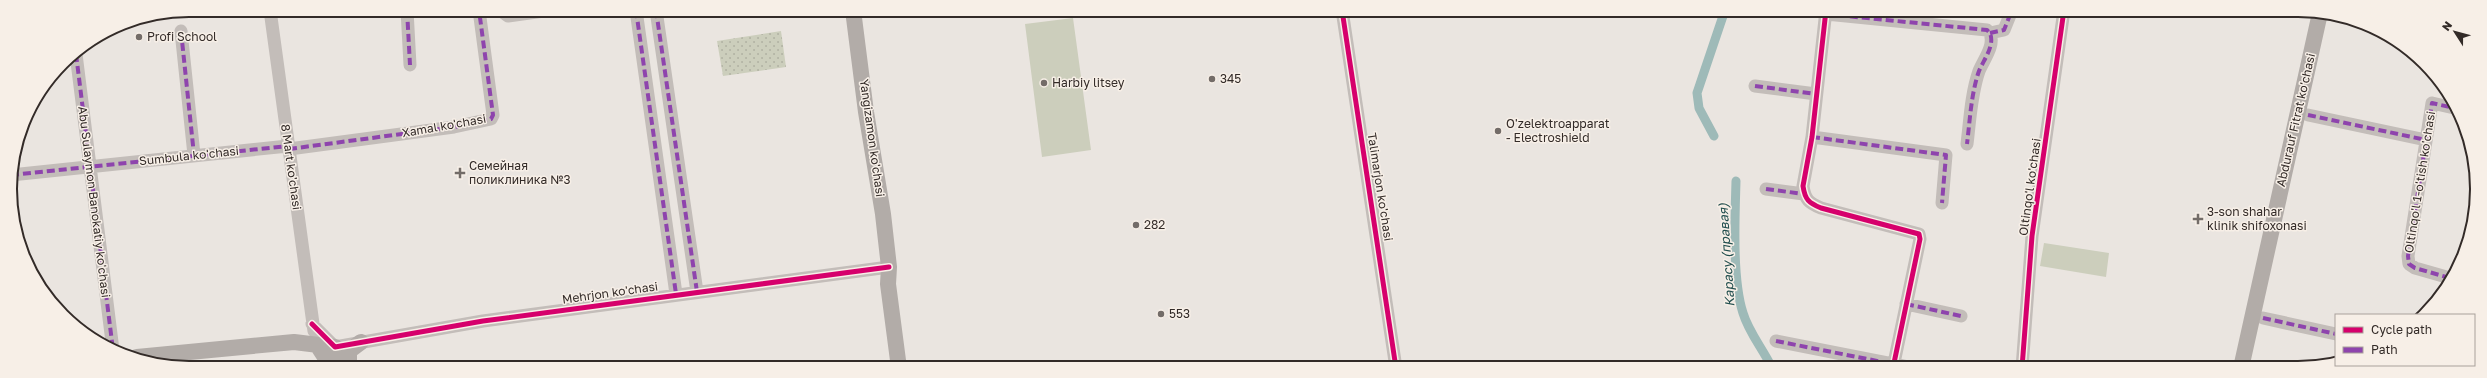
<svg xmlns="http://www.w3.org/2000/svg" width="2487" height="378" viewBox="0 0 2487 378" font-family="'Golos Text',sans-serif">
	<defs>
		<pattern id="grass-dots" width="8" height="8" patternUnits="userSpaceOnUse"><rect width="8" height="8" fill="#cccebc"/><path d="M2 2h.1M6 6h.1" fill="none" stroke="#b0b1a2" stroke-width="1.8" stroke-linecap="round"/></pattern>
	</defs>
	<rect width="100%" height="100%" fill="#eae5e0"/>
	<path fill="url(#grass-dots)" d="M 781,31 L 786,67 L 723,76 L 717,41 Z"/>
	<path fill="#cccebc" d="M 1073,18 L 1091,150 L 1042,157 L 1025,24 Z
		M 2044,243 L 2109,253 L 2106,277 L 2040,266 Z"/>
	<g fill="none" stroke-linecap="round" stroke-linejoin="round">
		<path stroke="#9ebab8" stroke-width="9" d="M 1714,136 L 1699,108 L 1697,93 L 1725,10
			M 1736,181 C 1735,218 1732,279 1743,313 C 1749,333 1763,349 1772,368"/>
		<path stroke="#c3bdb9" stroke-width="13" d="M 270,10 L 314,331
			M 407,10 L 410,65
			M 500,10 L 508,16 L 551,10
			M 636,10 L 676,294
			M 656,10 L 697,292
			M 1342,10 L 1396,368
			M 1826,10 L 1812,137 L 1803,186 C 1805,200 1809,203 1821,208 L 1919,234 L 1920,239 L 1894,363
			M 1826,14 L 1987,30 L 1990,33 C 1995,46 1984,59 1979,71 C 1971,94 1970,120 1967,144
			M 181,31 L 194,155
			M 1990,33 L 2004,30 L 2012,10
			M 76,54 L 113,350
			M 1755,86 L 1816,94
			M 2308,115 L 2426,140
			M 1812,137 L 1946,155 L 1942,203
			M 289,149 L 454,127 L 491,119 L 493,115 L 479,10
			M 11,175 L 288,146
			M 1766,189 L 1804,194
			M 2450,278 L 2415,268 L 2409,264 L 2408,256 L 2432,103 L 2454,108
			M 1906,304 L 1961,316
			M 2263,318 L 2336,334
			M 312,324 L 335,347 L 483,321 L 889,267
			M 1776,341 L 1913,368
			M 2022,368 L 2032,236 L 2064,10"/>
		<path stroke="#b2aca8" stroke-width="16" d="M 853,10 L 866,112 L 883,214 L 889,267 L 888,284 L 899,368
			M 317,345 L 332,368
			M 137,357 L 294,342 L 335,347 L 349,368
			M 349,365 L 349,351 L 361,342
			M 2241,368 L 2320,13"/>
		<path stroke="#8e44ad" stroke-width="4" stroke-dasharray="8 4" stroke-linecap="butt" d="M 407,10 L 410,65
			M 500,10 L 508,16 L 551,10
			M 636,10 L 676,294
			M 656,10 L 697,292
			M 1826,14 L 1987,30 L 1990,33 C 1995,46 1984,59 1979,71 C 1971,94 1970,120 1967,144
			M 181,31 L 194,155
			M 1990,33 L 2004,30 L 2012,10
			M 76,54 L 113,350
			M 1755,86 L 1816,94
			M 2308,115 L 2426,140
			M 1812,137 L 1946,155 L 1942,203
			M 289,149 L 454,127 L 491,119 L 493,115 L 479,10
			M 11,175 L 288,146
			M 1766,189 L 1804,194
			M 2450,278 L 2415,268 L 2409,264 L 2408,256 L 2432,103 L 2454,108
			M 1906,304 L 1961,316
			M 2263,318 L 2336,334
			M 1776,341 L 1913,368"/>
		<g stroke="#f7efe7" stroke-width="8">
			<path id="cycleway" d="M 1342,10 L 1396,368
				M 1826,10 L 1812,137 L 1803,186 C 1805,200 1809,203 1821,208 L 1919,234 L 1920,239 L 1894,363
				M 312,324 L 335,347 L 483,321 L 889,267
				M 2022,368 L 2032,236 L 2064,10"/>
		</g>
		<use href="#cycleway" stroke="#d6006c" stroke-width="5"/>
	</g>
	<g fill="#736c68" stroke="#f7efe7" stroke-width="1.5">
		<circle cx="139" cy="37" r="4"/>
		<circle cx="1212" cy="79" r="4"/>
		<circle cx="1044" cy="83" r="4"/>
		<circle cx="1498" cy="131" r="4"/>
		<path d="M458 167h4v4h4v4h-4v4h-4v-4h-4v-4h4z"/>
		<path d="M2196 213h4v4h4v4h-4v4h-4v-4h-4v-4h4z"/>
		<circle cx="1136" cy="225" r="4"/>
		<circle cx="1161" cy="314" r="4"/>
	</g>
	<g text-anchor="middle" stroke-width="3" stroke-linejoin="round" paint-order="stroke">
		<g font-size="12" fill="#332b28" stroke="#f7efe7" text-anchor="start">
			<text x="147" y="41">Profi School</text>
			<text x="1220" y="83">345</text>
			<text x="1052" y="87">Harbiy litsey</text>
			<text x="1506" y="128">O'zelektroapparat<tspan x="1506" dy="14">- Electroshield</tspan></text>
			<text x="469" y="170">Семейная<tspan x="469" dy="14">поликлиника №3</tspan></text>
			<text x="2207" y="216">3-son shahar<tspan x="2207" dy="14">klinik shifoxonasi</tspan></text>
			<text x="1144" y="229">282</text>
			<text x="1169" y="318">553</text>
		</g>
		<g font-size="12" fill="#332b28" stroke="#f7efe7">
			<text transform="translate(2296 120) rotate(-77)" y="4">Abdurauf Fitrat ko'chasi</text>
			<text transform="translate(444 126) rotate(-10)" y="4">Xamal ko'chasi</text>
			<text transform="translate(872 138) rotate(82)" y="4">Yangizamon ko'chasi</text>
			<text transform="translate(189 156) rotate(-6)" y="4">Sumbula ko'chasi</text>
			<text transform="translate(291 167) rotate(82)" y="4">8 Mart ko'chasi</text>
			<text transform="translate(2420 182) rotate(-81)" y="4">Oltinqo'l 1-o'tish ko'chasi</text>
			<text transform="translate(1380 187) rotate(81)" y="4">Talimarjon ko'chasi</text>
			<text transform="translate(2030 187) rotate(-82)" y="4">Oltinqo'l ko'chasi</text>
			<text transform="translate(94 202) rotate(83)" y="4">Abu Sulaymon Banokatiy ko'chasi</text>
			<text transform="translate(610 293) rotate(-8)" y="4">Mehrjon ko'chasi</text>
		</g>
		<g font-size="13" font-style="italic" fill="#234f4f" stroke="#f7efe7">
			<text transform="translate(1726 255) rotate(-94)" y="5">Карасу (правая)</text>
		</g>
	</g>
	<path d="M0 0H2487V378H0ZM189 17H2298A172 172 0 0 1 2470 189V189A172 172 0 0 1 2298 361H189A172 172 0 0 1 17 189V189A172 172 0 0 1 189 17Z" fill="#f7efe7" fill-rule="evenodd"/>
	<path fill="none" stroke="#332b28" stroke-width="2" d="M189 17H2298A172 172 0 0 1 2470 189V189A172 172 0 0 1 2298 361H189A172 172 0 0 1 17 189V189A172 172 0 0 1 189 17Z"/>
	<rect x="2335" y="314" width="140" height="52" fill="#f7efe7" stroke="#a9a19b"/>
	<rect x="2343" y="327" width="20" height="6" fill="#d6006c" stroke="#a9a19b"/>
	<text x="2371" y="334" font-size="12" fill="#332b28">Cycle path</text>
	<rect x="2343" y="347" width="20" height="6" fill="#8e44ad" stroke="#a9a19b"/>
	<text x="2371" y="354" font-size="12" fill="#332b28">Path</text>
	<g transform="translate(2455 32) rotate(306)" stroke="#f7efe7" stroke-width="3" paint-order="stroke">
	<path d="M0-3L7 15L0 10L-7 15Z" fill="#332b28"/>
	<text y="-6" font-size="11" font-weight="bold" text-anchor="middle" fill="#332b28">N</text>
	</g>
</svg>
